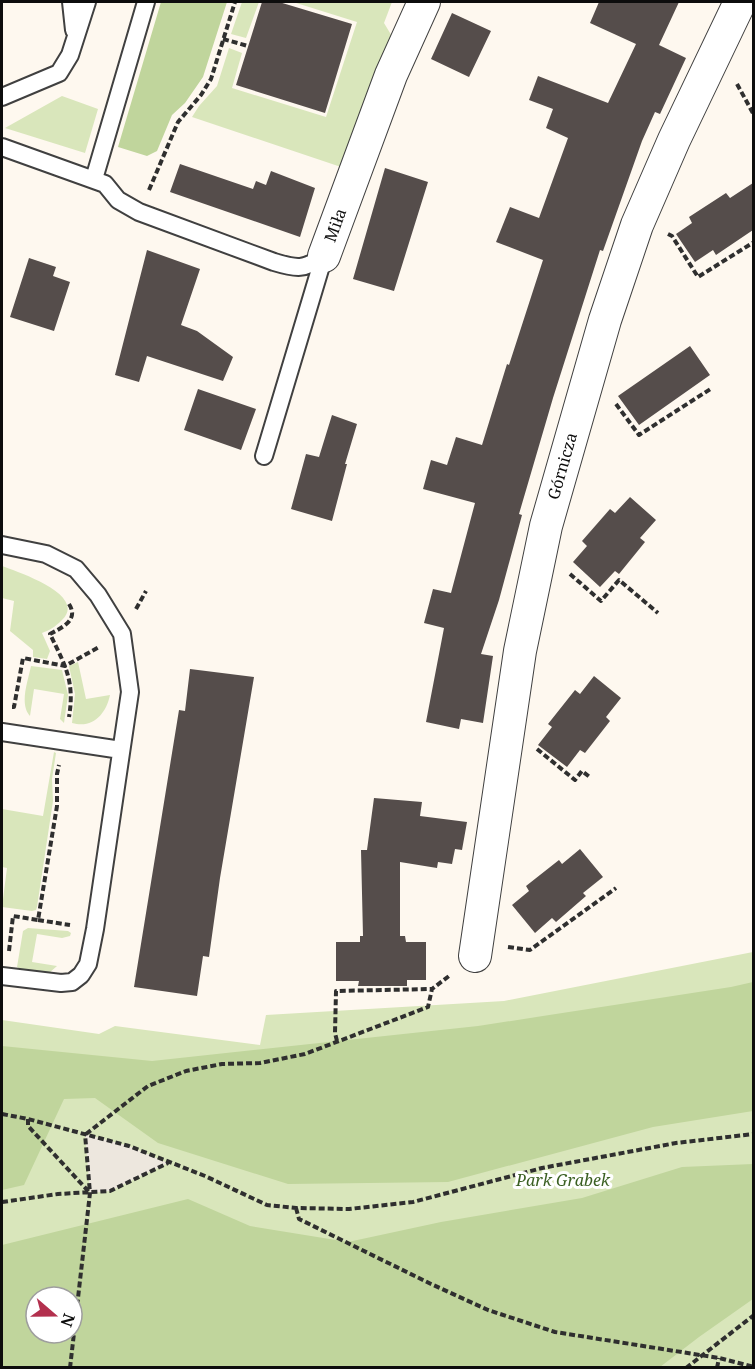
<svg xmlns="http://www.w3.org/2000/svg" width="755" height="1369" viewBox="0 0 755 1369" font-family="'Noto Serif',serif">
	<rect width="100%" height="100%" fill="#fef8ef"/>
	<path fill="#d9e6bb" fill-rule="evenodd" d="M 242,2 L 259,2 L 246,38 L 231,34 Z
		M 293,2 L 392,2 L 384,23 L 393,38 L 344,168 L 192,117 L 199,106 L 217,86 L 229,48 L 242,53 L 232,88 L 326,117 L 357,22 Z
		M 62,96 L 98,109 L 85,153 L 5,128 Z
		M 2,566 C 18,572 88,595 62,620 C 55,627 50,630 42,633 L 50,651 L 47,659 L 33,657 L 33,650 L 10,631 L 14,601 L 2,598 Z
		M 78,662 L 86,699 L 110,695 C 106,714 93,729 72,723 L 75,694 L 69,666 Z
		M 31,666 L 62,670 L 68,695 L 64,723 L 60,719 L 64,694 L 34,689 L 30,716 C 19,704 28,681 31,666 Z
		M 54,752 L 56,753 L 52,779 L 53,801 L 37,907 L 36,910 L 32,911 L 2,907 L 7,868 L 2,867 L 2,809 L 43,816 Z
		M 28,928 L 68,931 L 71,933 L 70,936 L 62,938 L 37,934 L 32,962 L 57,966 L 49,973 L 25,972 L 17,967 L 23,931 Z
		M 753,952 L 753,1367 L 2,1368 L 2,1020 L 99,1034 L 115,1026 L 260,1045 L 266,1015 L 504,1001 ZM 36,1297 L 72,1297 L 72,1333 L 36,1333 Z"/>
	<path fill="#c0d59c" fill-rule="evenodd" d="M 161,2 L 227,2 L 203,77 L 185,103 L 172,115 L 157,151 L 147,156 L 118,147 Z
		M 753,982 L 753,1111 L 653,1127 L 448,1182 L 288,1184 L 158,1143 L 95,1098 L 64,1099 L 24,1185 L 2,1190 L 2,1046 L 152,1061 L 478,1026 L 731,987 Z
		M 753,1164 L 753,1299 L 699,1337 L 660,1367 L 2,1367 L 2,1245 L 188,1199 L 250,1226 L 348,1242 L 441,1222 L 582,1198 L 682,1167 ZM 36,1297 L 72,1297 L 72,1333 L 36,1333 Z"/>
	<path fill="#ede7de" d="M 85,1134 L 129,1146 L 168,1163 L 110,1191 L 90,1193 Z"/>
	<path fill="#554d4b" d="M 262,2 L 279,2 L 352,24 L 325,113 L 236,85 Z
		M 599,2 L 679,2 L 659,45 L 686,58 L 660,114 L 655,112 L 642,141 L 603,251 L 600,250 L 553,398 L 519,514 L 522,515 L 499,600 L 481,654 L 493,656 L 483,723 L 461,719 L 459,729 L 426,722 L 444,628 L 424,623 L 433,589 L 451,593 L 475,503 L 423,489 L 431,460 L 447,465 L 456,437 L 482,445 L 507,364 L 509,365 L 543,260 L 496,242 L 510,207 L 539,218 L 568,138 L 546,128 L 553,109 L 529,100 L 538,76 L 608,103 L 636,44 L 590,23 Z
		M 452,13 L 491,31 L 469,77 L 431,59 Z
		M 180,164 L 253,189 L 256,181 L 266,185 L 271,171 L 315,188 L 300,237 L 170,192 Z
		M 385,168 L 428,182 L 394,291 L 353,279 Z
		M 753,183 L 753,230 L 716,255 L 713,250 L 695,262 L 676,234 L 692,223 L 689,217 L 726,193 L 730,198 Z
		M 147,250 L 200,269 L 181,325 L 197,331 L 233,357 L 223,381 L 147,356 L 139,382 L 115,375 Z
		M 29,258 L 56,267 L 53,276 L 70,282 L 54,331 L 10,317 Z
		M 690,346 L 710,375 L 639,425 L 618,396 Z
		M 198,389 L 256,409 L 241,450 L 184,430 Z
		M 332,415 L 357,424 L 345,464 L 347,464 L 332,521 L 291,509 L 306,454 L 319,457 Z
		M 630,497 L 656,520 L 640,538 L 645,542 L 619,574 L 615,571 L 600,587 L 573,562 L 587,546 L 582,541 L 610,509 L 615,513 Z
		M 190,669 L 254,677 L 220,878 L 209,957 L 203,956 L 197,996 L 134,987 L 179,710 L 185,711 Z
		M 594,676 L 621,698 L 606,717 L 610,721 L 585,753 L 580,750 L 567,767 L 538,745 L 552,727 L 548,724 L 575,690 L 580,694 Z
		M 374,798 L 422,802 L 420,816 L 467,822 L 462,850 L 455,849 L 452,864 L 438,862 L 437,868 L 400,862 L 400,936 L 405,936 L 406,942 L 426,942 L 426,980 L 407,980 L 407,986 L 358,986 L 359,981 L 336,981 L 336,942 L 360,942 L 360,936 L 363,936 L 361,850 L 367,850 Z
		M 580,849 L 603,877 L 583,893 L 586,896 L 556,922 L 552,918 L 535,933 L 512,905 L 529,891 L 526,886 L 559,860 L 562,864 Z"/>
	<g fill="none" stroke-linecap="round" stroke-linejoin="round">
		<g stroke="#404040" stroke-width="20">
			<path id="service" d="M 71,2 L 74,30
				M 2,97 L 59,73 L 70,55 L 87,2
				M 2,147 L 105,184 L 118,200 L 139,212 L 274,262 C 297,269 304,270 324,256
				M 94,179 L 146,2
				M 264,456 L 324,256
				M 2,545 L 46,554 L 76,569 L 98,595 L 122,634 L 130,692 L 95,929 L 88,964 L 81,975 L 72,982 L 61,983 L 2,976
				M 2,732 L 121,750"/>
		</g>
		<g stroke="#404040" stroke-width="34">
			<path id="minor" d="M 324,256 L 391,75 L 424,2
				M 475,956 L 520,651 L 546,526 L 605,320 L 637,225 L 674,140 L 740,2"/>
		</g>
		<path stroke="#2f2f2f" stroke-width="4" stroke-dasharray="6 3" stroke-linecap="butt" d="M 223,39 L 248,46
			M 737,84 L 754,115
			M 149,190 L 178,122 L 201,95 L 211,79 L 235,2
			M 668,234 L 672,236 L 698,277 L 754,242
			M 616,404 L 639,435 L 712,388
			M 570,574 L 601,601 L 619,580 L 658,613
			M 69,604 C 79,620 63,627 50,634 C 65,665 75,681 69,717
			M 136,609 L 146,591
			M 12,707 L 14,707 L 23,658 L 65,666 L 99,647
			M 537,749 L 575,780 L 582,771 L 591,778
			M 38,920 L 70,925
			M 508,947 L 530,950 L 616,888
			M 9,951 L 13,916 L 38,920 L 57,806 L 57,774 L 59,765
			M 337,1041 L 335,1033 L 336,991 L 432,989
			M 2,1114 L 28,1119 L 129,1146 L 205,1176 L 267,1205 L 296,1208 L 349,1209 L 413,1202 L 542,1168 L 676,1143 L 754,1134
			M 28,1119 L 28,1126 L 90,1193
			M 86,1134 L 148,1086 L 186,1071 L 222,1064 L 260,1063 L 305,1054 L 428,1007 L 432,989 L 449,976
			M 2,1202 L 58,1194 L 110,1191 L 168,1163
			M 296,1208 L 299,1219 L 431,1284 L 488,1310 L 555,1332 L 719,1358 L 754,1367
			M 70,1368 L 90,1193 L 85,1134
			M 686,1368 L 754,1315
			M 717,1368 L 719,1358"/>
		<use href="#service" stroke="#fff" stroke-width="16"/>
		<use href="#minor" stroke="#fff" stroke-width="32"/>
	</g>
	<g text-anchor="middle" stroke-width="6" stroke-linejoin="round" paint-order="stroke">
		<g font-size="16" fill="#0d0d0d" stroke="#fff">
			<text transform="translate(335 225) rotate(-70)" y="6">Miła</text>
			<text transform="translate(562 466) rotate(-74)" y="6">Górnicza</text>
		</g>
		<g font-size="16" font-style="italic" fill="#3b6023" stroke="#fff">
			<text x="563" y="1186">Park Grabek</text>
		</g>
	</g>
	<rect width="755" height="1369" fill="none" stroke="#0d0d0d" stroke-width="6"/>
	<g transform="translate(54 1315) rotate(110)"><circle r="28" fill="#ffffff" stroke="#9e9e9e" stroke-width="1.5"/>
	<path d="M0-4.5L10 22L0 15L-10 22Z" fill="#b3304e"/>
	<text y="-9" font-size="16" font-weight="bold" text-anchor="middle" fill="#0d0d0d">N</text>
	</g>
</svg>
